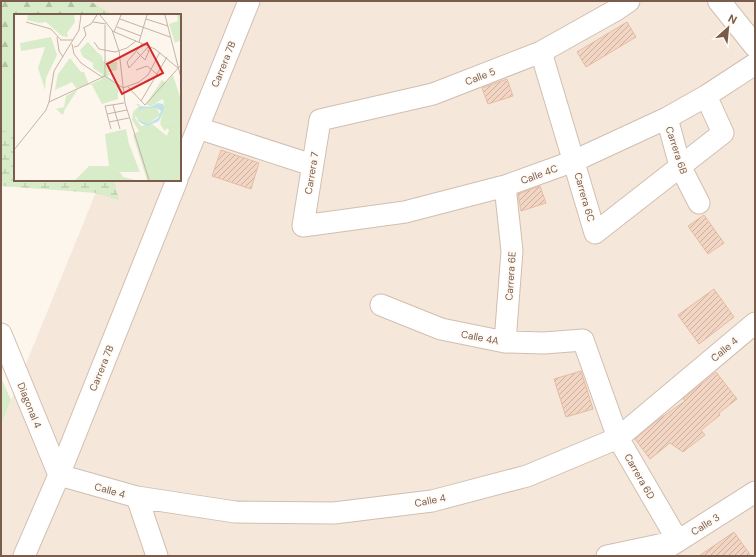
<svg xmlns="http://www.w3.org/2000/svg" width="756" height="557" viewBox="0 0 756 557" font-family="'DM Sans',sans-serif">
	<defs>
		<pattern id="forest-firs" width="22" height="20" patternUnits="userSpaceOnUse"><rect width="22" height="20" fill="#d8ecc9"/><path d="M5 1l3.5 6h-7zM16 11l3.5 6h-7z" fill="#b4c2a5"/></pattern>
		<pattern id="wetland-marsh" width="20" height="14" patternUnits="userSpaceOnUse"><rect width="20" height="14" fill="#d8ecc9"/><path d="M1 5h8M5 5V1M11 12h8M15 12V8" fill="none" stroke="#b4c2a5"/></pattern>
		<pattern id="building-hatch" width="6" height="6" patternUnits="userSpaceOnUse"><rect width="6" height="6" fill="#f3d5c3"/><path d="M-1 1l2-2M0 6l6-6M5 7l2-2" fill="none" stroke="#cab0a1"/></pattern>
	</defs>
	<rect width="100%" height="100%" fill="#fdf6ec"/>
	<path fill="#f5e8da" d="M 90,1 L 755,1 L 755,556 L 1,556 L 1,425 L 101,180 L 180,180 L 180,15 L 114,15 Z"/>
	<path fill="#d8ecc9" d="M 1,73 L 15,78 L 15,134 L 1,130 Z
		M 1,378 L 11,400 L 1,425 Z"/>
	<path fill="url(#forest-firs)" d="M 1,1 L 90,1 L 114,15 L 15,15 L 15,78 L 1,73 Z"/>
	<path fill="url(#wetland-marsh)" d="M 1,130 L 15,134 L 15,180 L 114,180 L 119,200 L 96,193 L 1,186 Z"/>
	<path fill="url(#building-hatch)" stroke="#e6bba3" d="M 627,22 L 636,37 L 586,67 L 577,52 Z
		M 507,79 L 513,96 L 488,104 L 482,88 Z
		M 221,150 L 259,163 L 251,189 L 212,176 Z
		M 540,186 L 546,203 L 521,211 L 518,194 Z
		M 704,215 L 724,243 L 708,254 L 688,226 Z
		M 714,289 L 734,317 L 699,344 L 678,315 Z
		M 581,371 L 593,409 L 566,417 L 554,379 Z
		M 716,372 L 737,399 L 719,413 L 720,415 L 701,430 L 705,435 L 683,452 L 670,443 L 650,459 L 635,439 L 655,422 L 685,401 L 683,399 Z
		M 734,532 L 751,556 L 699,556 Z"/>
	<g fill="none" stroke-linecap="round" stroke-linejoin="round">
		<g stroke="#d1beb0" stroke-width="23">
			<path id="minor" d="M 629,1 L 616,10 L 541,52 L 433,94 L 320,120 L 303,226 L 405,212 L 505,186 L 574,161 L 667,118 L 706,96 L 755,64
				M 541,52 L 595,233 L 723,133 L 706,96
				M 667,118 L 680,166 L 699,203
				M 198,128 L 312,165
				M 180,172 L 249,1
				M 381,305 L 441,329 L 505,342 L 544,343 L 583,340 L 618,438 L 678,541 L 607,556
				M 1,334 L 59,475
				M 505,342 L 512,251 L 505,186
				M 59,475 L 137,497 L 235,512 L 334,513 L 432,501 L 527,476 L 618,438 L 755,323
				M 137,497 L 157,556
				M 667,548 L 755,492
				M 24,556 L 59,475 L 177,180"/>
		</g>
		<g stroke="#d1beb0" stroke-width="24">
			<path id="tertiary" d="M 719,1 L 755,46"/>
		</g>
		<use href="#minor" stroke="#fff" stroke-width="21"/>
		<use href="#tertiary" stroke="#fff" stroke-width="22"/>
	</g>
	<g text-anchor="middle" stroke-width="3.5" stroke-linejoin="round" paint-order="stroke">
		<g font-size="10" fill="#7a5c4d" stroke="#fffaf3">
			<text transform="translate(223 64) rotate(-68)" y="4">Carrera 7B</text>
			<text transform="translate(480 76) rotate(-21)" y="4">Calle 5</text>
			<text transform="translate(677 150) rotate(72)" y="4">Carrera 6B</text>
			<text transform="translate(311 173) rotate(-81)" y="4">Carrera 7</text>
			<text transform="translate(539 174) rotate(-20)" y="4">Calle 4C</text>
			<text transform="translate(585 197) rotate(74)" y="4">Carrera 6C</text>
			<text transform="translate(510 276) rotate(-86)" y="4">Carrera 6E</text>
			<text transform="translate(480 337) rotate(11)" y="4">Calle 4A</text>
			<text transform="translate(724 349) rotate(-40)" y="4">Calle 4</text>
			<text transform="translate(101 368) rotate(-68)" y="4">Carrera 7B</text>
			<text transform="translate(30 405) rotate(68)" y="4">Diagonal 4</text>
			<text transform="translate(640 476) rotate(60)" y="4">Carrera 6D</text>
			<text transform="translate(110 490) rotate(16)" y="4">Calle 4</text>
			<text transform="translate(430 500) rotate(-11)" y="4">Calle 4</text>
			<text transform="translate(705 524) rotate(-32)" y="4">Calle 3</text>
		</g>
	</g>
	<g transform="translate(14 14)">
		<rect width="167" height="167" fill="#fdf6ec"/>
		<path d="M 163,1 L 167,1 L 167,26 L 161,29 L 155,10 L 164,7 ZM 74,28 L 83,38 L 88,42 L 80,44 L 66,36 ZM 103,53 L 103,56 L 94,58 L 96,60 L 93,63 L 104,71 L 104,85 L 88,90 L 78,71 L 75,71 L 88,65 L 88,60 L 93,54 ZM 64,75 L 51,95 L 49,101 L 42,95 L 50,93 L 52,82 ZM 125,92 L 121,104 L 127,112 L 138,110 L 153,122 L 155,116 L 153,114 L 151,117 L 146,110 L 167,104 L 167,166 L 133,166 L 119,121 L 125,117 L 118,106 L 119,98 ZM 75,152 L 95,152 L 106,158 L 109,163 L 121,166 L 61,166 Z" fill="#d8ecc9"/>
		<path d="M 14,1 L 60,1 L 61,8 L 53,19 L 54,23 L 48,22 L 32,8 L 26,9 L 13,6 ZM 37,23 L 43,41 L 32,64 L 31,76 L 24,54 L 31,33 L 7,37 L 6,29 ZM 66,36 L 80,44 L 88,42 L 89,47 L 103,48 L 103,53 L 93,54 L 88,60 L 79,54 L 79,49 L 69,43 ZM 56,44 L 67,58 L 70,58 L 75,71 L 62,74 L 58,68 L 41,76 L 44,60 ZM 159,61 L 167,86 L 167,104 L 146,110 L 150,87 L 148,85 L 137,93 L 132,90 L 148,66 L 152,69 ZM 112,115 L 115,130 L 126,158 L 106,158 L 95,152 L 91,120 Z" fill="#d8ecc9"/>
		<path d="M 122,90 L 125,90 L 127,94 L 143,94 L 146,101 L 134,110 L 126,108 L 120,100 L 125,93 Z" fill="#d8ecc9"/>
		<path d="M 144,89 L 149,90 L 150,95 L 145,107 L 133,112 L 127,109 L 122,105 L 134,110 L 144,104 L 147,97 L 143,94 L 130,94 L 124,97 L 126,92 L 137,93 Z" fill="#bfe3e8"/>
		<path fill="none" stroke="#c5b3a7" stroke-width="1" d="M 86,1 L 98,16 L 105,37 L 111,89 L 135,166M 151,1 L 167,64M 106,5 L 156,23M 132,5 L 154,12M 12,8 L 37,15 L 47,26M 79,8 L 92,10M 91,11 L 91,62M 103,13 L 127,22M 69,14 L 77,10 L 83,1M 98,17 L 141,35 L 164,54M 100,18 L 107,1M 43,23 L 45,37 L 49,43M 46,26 L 59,26M 80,28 L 85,35 L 101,38 L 113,34 L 122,27M 125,28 L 133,1M 129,29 L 113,48 L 115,54 L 135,32M 58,30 L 60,40 L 67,49 L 88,63M 60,33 L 64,32 L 72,21 L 70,14M 123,38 L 131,46 L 135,37 L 133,36M 91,62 L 109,74M 114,73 L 131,91 L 167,51M 109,74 L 125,68 L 134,61 L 146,38M 117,76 L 144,61 L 133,52 L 122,56M 127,87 L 153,43M 35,88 L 91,62M 99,91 L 106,115M 93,100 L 113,96M 95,108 L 115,104M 97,115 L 91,92 L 110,89M 0,136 L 32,96 L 35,88 L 40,57 L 65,16 L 67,1"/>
		<path fill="#d62828" fill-opacity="0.15" stroke="#d62828" stroke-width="2" d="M 133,29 L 149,59 L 108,80 L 93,50 Z"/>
		<rect width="167" height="167" fill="none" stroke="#7a5c4d" stroke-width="2"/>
	</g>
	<rect width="756" height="557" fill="none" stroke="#7a5c4d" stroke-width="4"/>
	<g transform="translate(728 28) rotate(27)" stroke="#fffaf3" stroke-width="3" paint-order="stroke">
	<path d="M0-3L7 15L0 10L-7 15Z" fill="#7a5c4d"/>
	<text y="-6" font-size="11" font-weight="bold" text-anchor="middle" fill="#7a5c4d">N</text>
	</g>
</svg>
